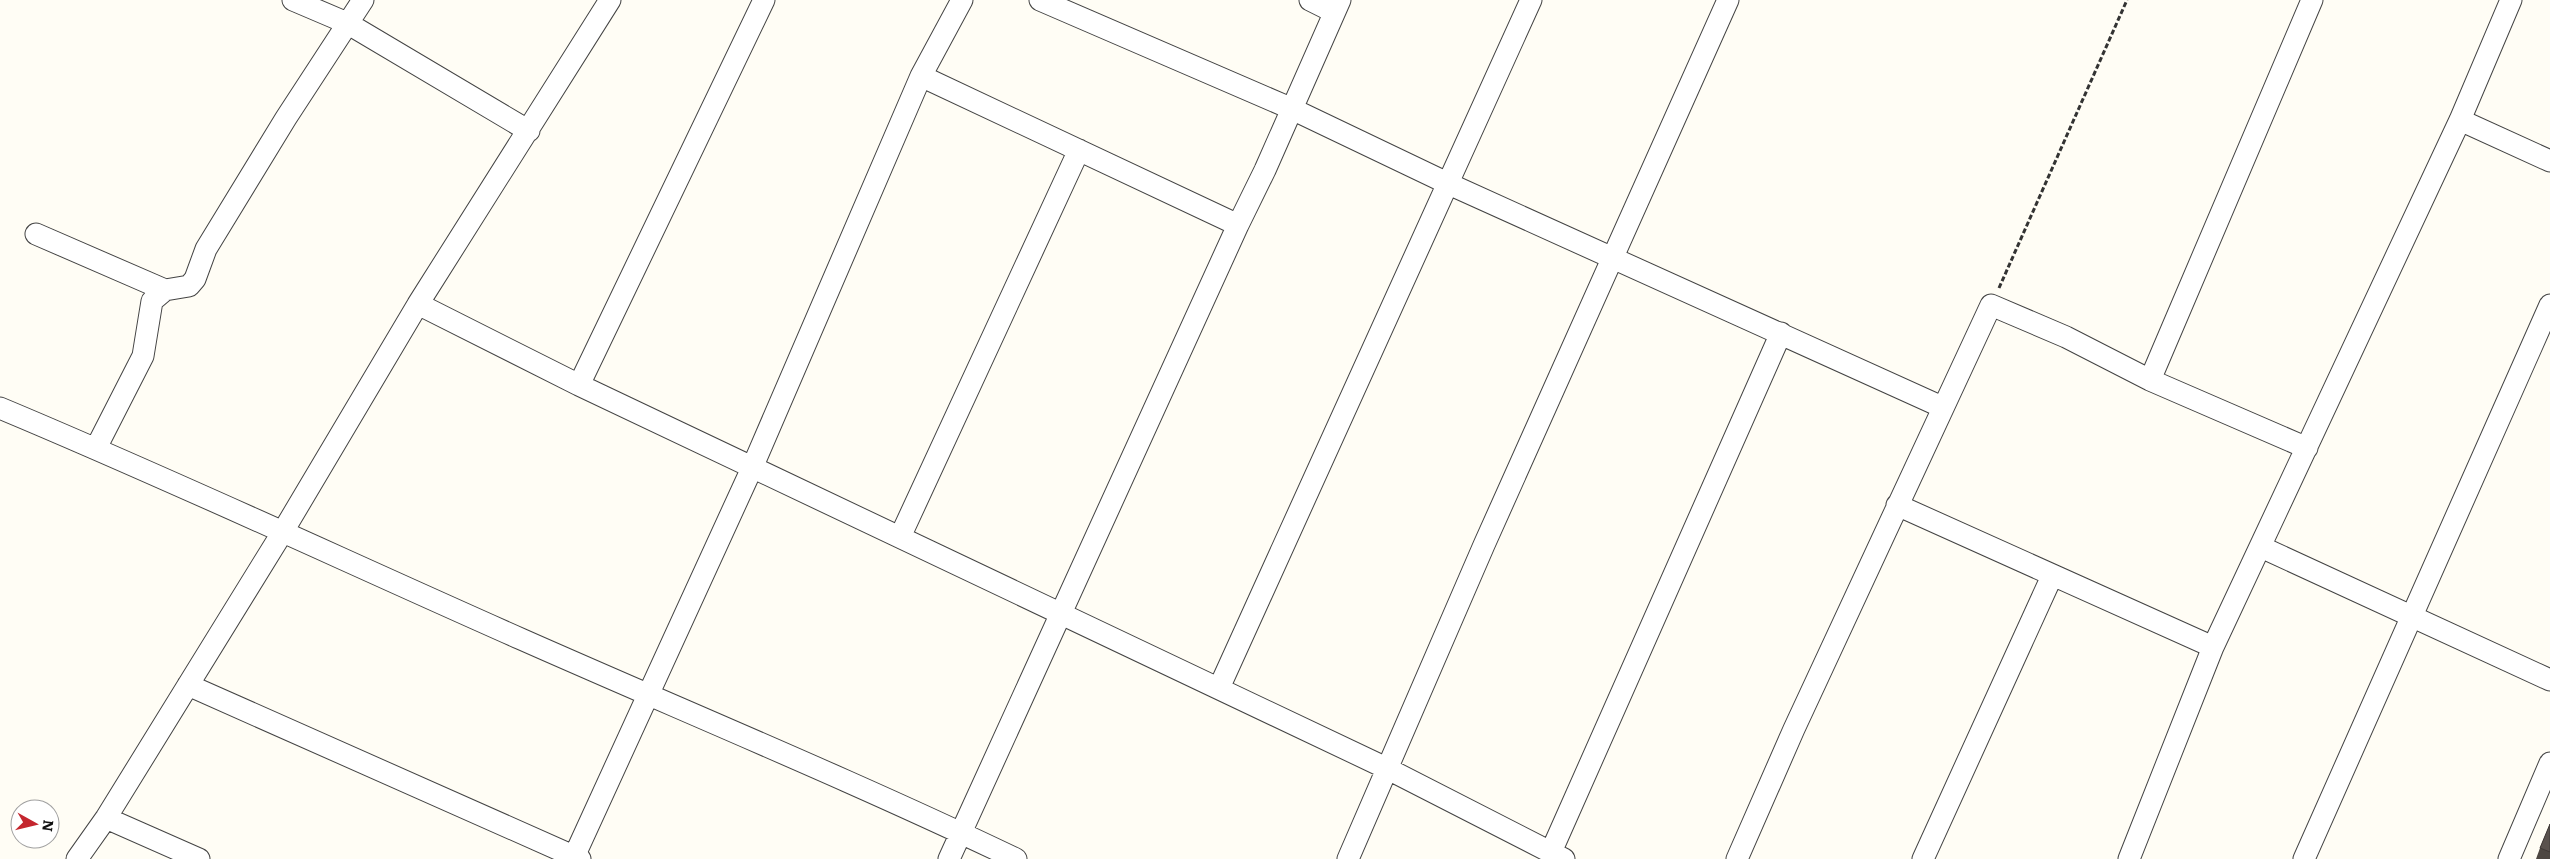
<svg xmlns="http://www.w3.org/2000/svg" width="2550" height="859" viewBox="0 0 2550 859" font-family="Literata,serif">
	<rect width="100%" height="100%" fill="#fffdf5"/>
	<g fill="none" stroke-linecap="round" stroke-linejoin="round">
		<g stroke="#444" stroke-width="23">
			<path id="street" d="M 293,0 L 347,23 L 529,131
				M 1040,0 L 1290,108 L 1449,184 L 1942,407
				M 1310,0 L 1334,12
				M 921,76 L 1238,225
				M 2460,120 L 2550,161
				M 36,234 L 165,290
				M 418,304 L 579,385 L 1386,768 L 1564,859
				M 2150,380 L 2312,0
				M 579,385 L 764,0
				M 0,408 C 175,481 347,562 521,639 C 686,712 853,781 1016,859
				M 96,448 L 143,356 L 152,301 L 165,290 L 189,286 L 195,279 L 206,249 L 286,118 L 363,0
				M 1897,505 L 2213,647
				M 900,537 L 1079,150
				M 2261,547 L 2550,680
				M 188,685 L 580,859
				M 1219,688 L 1531,0
				M 106,818 L 199,859
				M 1551,852 L 1781,333
				M 77,859 L 106,818 L 282,533 L 418,304 L 610,0
				M 573,859 L 752,468 L 921,76 L 962,0
				M 949,859 L 1238,225 L 1265,170 L 1340,0
				M 1348,859 L 1484,545 L 1728,0
				M 1737,859 L 1794,729 L 1991,305 L 2066,337 L 2150,380 L 2307,448
				M 1923,859 L 2052,576
				M 2129,859 L 2213,647 L 2460,120 L 2511,0
				M 2304,859 L 2550,305
				M 2509,859 L 2550,763"/>
		</g>
		<path stroke="#333" stroke-width="3" stroke-dasharray="5 2.5" stroke-linecap="butt" d="M 1999,288 L 2127,0"/>
		<use href="#street" stroke="#fff" stroke-width="21"/>
	</g>
	<path fill="#4d4742" d="M 2550,824 L 2550,859 L 2536,859 L 2540,848 Z"/>
	<path fill="#5a524d" stroke="#3f3936" d="M 2550,824 L 2550,852 L 2540,848 Z"/>
	<g transform="translate(35 824) rotate(98)"><circle r="24" fill="#ffffff" stroke="#a0a0a0"/>
	<path d="M0-4L9 19L0 12L-9 19Z" fill="#c4262e"/>
	<text y="-8" font-size="14" font-weight="bold" text-anchor="middle" fill="#111111">N</text>
	</g>
</svg>
